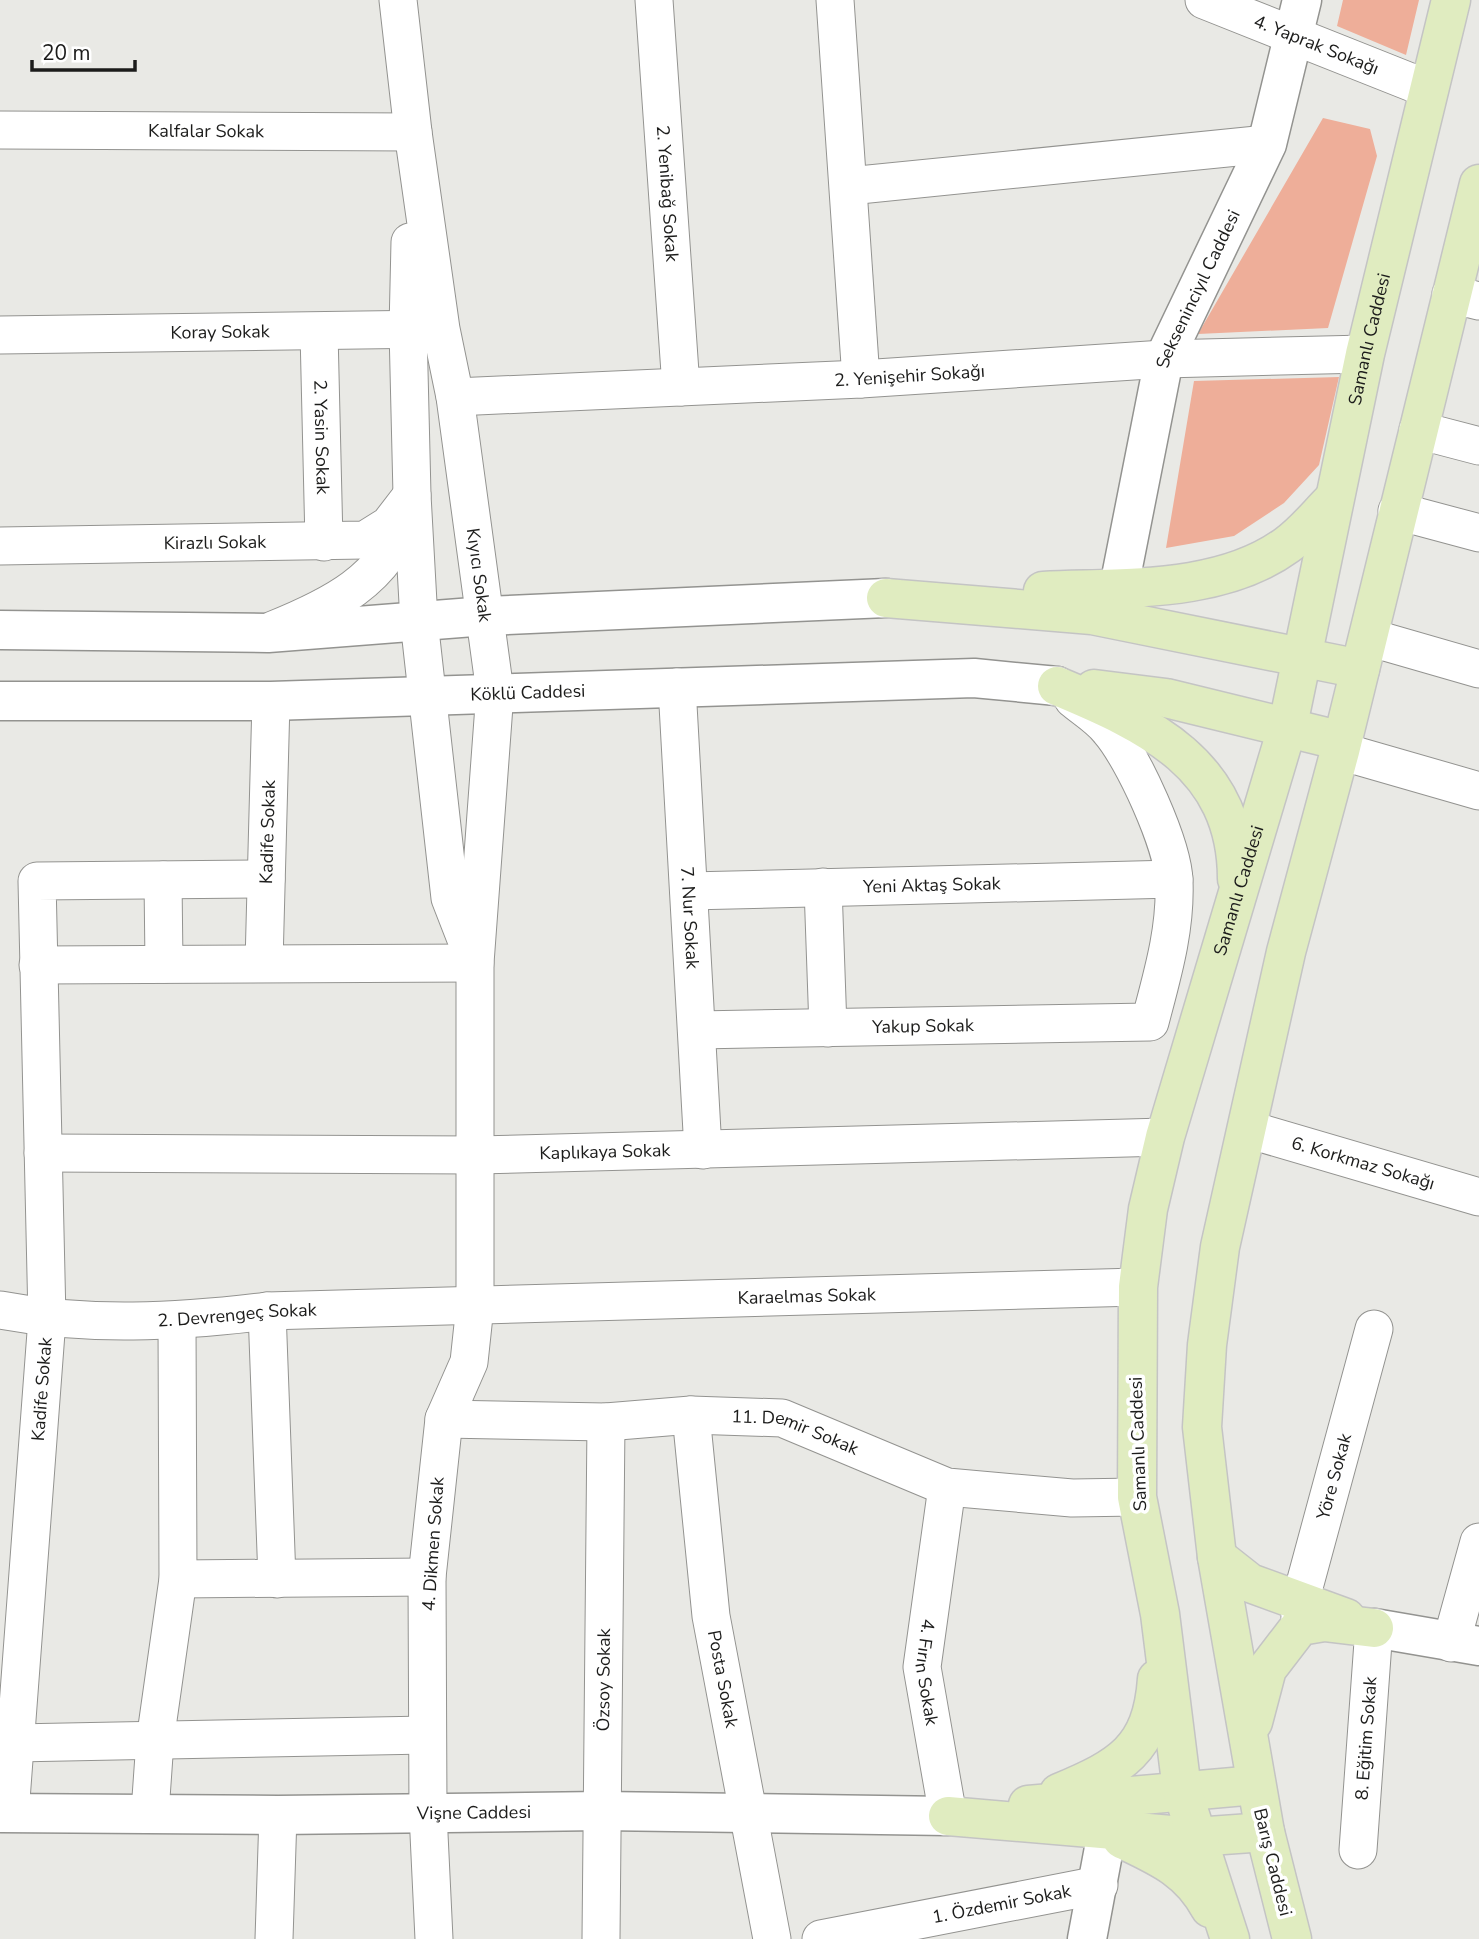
<svg xmlns="http://www.w3.org/2000/svg" width="1479" height="1939" viewBox="0 0 1479 1939" font-family="'Nunito Sans',sans-serif">
	<rect width="100%" height="100%" fill="#e9e9e5"/>
	<path fill="#eeae99" d="M 1343,0 L 1419,0 L 1406,55 L 1337,26 Z
		M 1323,118 L 1370,129 L 1377,156 L 1328,328 L 1198,334 Z
		M 1339,377 L 1319,465 L 1284,503 L 1234,536 L 1166,548 L 1194,381 Z"/>
	<g fill="none" stroke-linecap="round" stroke-linejoin="round">
		<g stroke="#939390" stroke-width="39">
			<g id="minor">
				<path id="s1" d="M 398,0 L 413,132 L 441,329 L 455,397 L 495,692 L 475,963 L 475,1306 L 469,1362 L 444,1419 L 427,1577 L 428,1813 L 434,1939"/>
				<path id="s2" d="M 654,0 L 681,387"/>
				<path d="M 835,0 L 861,379"/>
				<path id="s3" d="M 1204,0 L 1428,89"/>
				<path id="s4" d="M 0,130 L 413,132"/>
				<path d="M 849,186 L 1267,144"/>
				<path d="M 410,242 L 408,329 L 412,495 L 419,621 L 450,898 L 471,952"/>
				<path d="M 1451,294 L 1479,301"/>
				<path id="s5" d="M 319,332 L 324,542"/>
				<path id="s6" d="M 0,335 L 433,329"/>
				<path id="s7" d="M 455,397 L 861,379 L 1164,359 L 1365,354"/>
				<path d="M 1418,430 L 1479,446"/>
				<path d="M 1397,511 L 1479,533"/>
				<path id="s8" d="M 0,546 L 365,540 L 389,525 L 412,495"/>
				<path d="M 273,630 C 330,607 387,580 406,516"/>
				<path d="M 1368,637 L 1479,669"/>
				<path id="s9" d="M 677,687 L 703,1150"/>
				<path d="M 1340,751 L 1479,791"/>
				<path d="M 163,880 L 164,964"/>
				<path d="M 823,887 L 828,1028"/>
				<path id="s10" d="M 689,891 L 1174,879"/>
				<path id="s11" d="M 264,963 L 271,701"/>
				<path d="M 38,965 L 475,963"/>
				<path id="s12" d="M 697,1030 L 1150,1022 C 1162,976 1176,930 1174,881 C 1173,845 1133,757 1109,730 C 1100,718 1085,709 1073,699"/>
				<path id="s13" d="M 1247,1129 L 1479,1197"/>
				<path id="s14" d="M 43,1153 L 477,1155 L 1165,1137"/>
				<path id="s15" d="M 0,1310 C 89,1327 177,1322 267,1311 L 1138,1287"/>
				<path d="M 267,1311 L 277,1579"/>
				<path id="s16" d="M 691,1415 L 711,1616 L 772,1939"/>
				<path id="s17" d="M 444,1419 L 606,1422 L 691,1415 L 782,1418 L 947,1487 L 1072,1498 L 1137,1497"/>
				<path id="s18" d="M 947,1487 L 922,1667 L 948,1816"/>
				<path d="M 178,1579 L 427,1577"/>
				<path id="s19" d="M 1300,1626 L 1300,1602 L 1374,1329"/>
				<path d="M 1451,1643 L 1479,1542"/>
				<path d="M 15,1743 L 427,1735"/>
				<path d="M 150,1812 L 155,1741 L 178,1579 L 177,1322"/>
				<path id="s20" d="M 10,1813 L 47,1319 L 37,881 L 266,879"/>
				<path id="s21" d="M 1358,1850 L 1374,1628"/>
				<path d="M 274,1939 L 278,1815"/>
				<path id="s22" d="M 601,1939 L 606,1422"/>
				<path id="s23" d="M 821,1939 L 1099,1885"/>
			</g>
		</g>
		<g stroke="#939390" stroke-width="41">
			<g id="secondary">
				<path id="s24" d="M 1119,587 L 1164,359 L 1267,144 L 1302,0"/>
				<path d="M 0,630 L 268,633 L 486,616 L 886,598"/>
				<path id="s25" d="M 0,701 L 271,701 L 974,678 L 1057,686"/>
				<path d="M 1374,1628 L 1479,1646"/>
				<path id="s26" d="M 0,1813 L 278,1815 L 601,1811 L 948,1816"/>
				<path d="M 1087,1939 L 1107,1832"/>
			</g>
		</g>
		<g stroke="#c4c4c4" stroke-width="41">
			<g id="primary">
				<path d="M 1043,591 C 1122,587 1220,594 1287,545 C 1304,533 1318,515 1333,500"/>
				<path d="M 886,598 L 1092,615 L 1360,669"/>
				<path d="M 1057,686 C 1148,724 1237,764 1237,879"/>
				<path d="M 1094,689 L 1166,698 L 1342,741"/>
				<path d="M 1217,1557 L 1250,1583 L 1346,1618"/>
				<path d="M 1253,1722 L 1267,1669 L 1300,1626 L 1324,1622 L 1374,1628"/>
				<path d="M 1059,1793 C 1121,1767 1152,1750 1157,1679"/>
				<path d="M 1028,1805 L 1256,1785"/>
				<path d="M 948,1816 L 1195,1837 L 1265,1832"/>
				<path d="M 1122,1839 C 1160,1857 1190,1870 1210,1908"/>
				<path id="s27" d="M 1230,1939 L 1182,1790 L 1160,1614 L 1137,1497 L 1138,1287 L 1148,1209 L 1165,1137 L 1288,725 L 1365,354 L 1451,0"/>
				<path d="M 1292,1939 L 1265,1832 L 1217,1557 L 1202,1427 L 1207,1345 L 1220,1247 L 1286,952 L 1340,751 L 1479,184"/>
			</g>
		</g>
		<use href="#minor" stroke="#fff" stroke-width="37"/>
		<use href="#secondary" stroke="#fff" stroke-width="38"/>
		<use href="#primary" stroke="#e0ecc0" stroke-width="38"/>
	</g>
	<g text-anchor="middle" stroke-width="7" stroke-linejoin="round" paint-order="stroke">
		<g font-size="18" fill="#1c1c1b" stroke="#fff">
			<text dy="6" stroke="none"><textPath href="#s3" startOffset="121">4. Yaprak Sokağı</textPath></text>
			<text dy="6" stroke="none"><textPath href="#s4" startOffset="206">Kalfalar Sokak</textPath></text>
			<text dy="6" stroke="none"><textPath href="#s2" startOffset="194">2. Yenibağ Sokak</textPath></text>
			<text dy="6" stroke="none"><textPath href="#s24" startOffset="310">Sekseninciyıl Caddesi</textPath></text>
			<text dy="6" stroke="none"><textPath href="#s6" startOffset="220">Koray Sokak</textPath></text>
			<text dy="6" stroke="none"><textPath href="#s27" startOffset="1640">Samanlı Caddesi</textPath></text>
			<text dy="6" stroke="none"><textPath href="#s7" startOffset="455">2. Yenişehir Sokağı</textPath></text>
			<text dy="6" stroke="none"><textPath href="#s5" startOffset="105">2. Yasin Sokak</textPath></text>
			<text dy="6" stroke="none"><textPath href="#s8" startOffset="215">Kirazlı Sokak</textPath></text>
			<text dy="6" stroke="none"><textPath href="#s1" startOffset="581">Kıyıcı Sokak</textPath></text>
			<text dy="6" stroke="none"><textPath href="#s25" startOffset="528">Köklü Caddesi</textPath></text>
			<text dy="6" stroke="none"><textPath href="#s11" startOffset="131">Kadife Sokak</textPath></text>
			<text dy="6" stroke="none"><textPath href="#s10" startOffset="243">Yeni Aktaş Sokak</textPath></text>
			<text dy="6" stroke="none"><textPath href="#s27" startOffset="1073">Samanlı Caddesi</textPath></text>
			<text dy="6" stroke="none"><textPath href="#s9" startOffset="231">7. Nur Sokak</textPath></text>
			<text dy="6" stroke="none"><textPath href="#s12" startOffset="226">Yakup Sokak</textPath></text>
			<text dy="6" stroke="none"><textPath href="#s14" startOffset="562">Kaplıkaya Sokak</textPath></text>
			<text dy="6" stroke="none"><textPath href="#s13" startOffset="121">6. Korkmaz Sokağı</textPath></text>
			<text dy="6" stroke="none"><textPath href="#s15" startOffset="808">Karaelmas Sokak</textPath></text>
			<text dy="6" stroke="none"><textPath href="#s15" startOffset="238">2. Devrengeç Sokak</textPath></text>
			<text dy="6" stroke="none"><textPath href="#s20" startOffset="425">Kadife Sokak</textPath></text>
			<text dy="6" stroke="none"><textPath href="#s17" startOffset="354">11. Demir Sokak</textPath></text>
			<text transform="translate(1138 1444) rotate(-92)" y="6">Samanlı Caddesi</text>
			<text dy="6" stroke="none"><textPath href="#s19" startOffset="154">Yöre Sokak</textPath></text>
			<text transform="translate(433 1544) rotate(-86)" y="6">4. Dikmen Sokak</text>
			<text dy="6" stroke="none"><textPath href="#s18" startOffset="187">4. Fırın Sokak</textPath></text>
			<text dy="6" stroke="none"><textPath href="#s16" startOffset="266">Posta Sokak</textPath></text>
			<text dy="6" stroke="none"><textPath href="#s22" startOffset="259">Özsoy Sokak</textPath></text>
			<text dy="6" stroke="none"><textPath href="#s21" startOffset="112">8. Eğitim Sokak</textPath></text>
			<text dy="6" stroke="none"><textPath href="#s26" startOffset="474">Vişne Caddesi</textPath></text>
			<text transform="translate(1273 1862) rotate(76)" y="6">Barış Caddesi</text>
			<text dy="6" stroke="none"><textPath href="#s23" startOffset="184">1. Özdemir Sokak</textPath></text>
		</g>
	</g>
	<path d="M32 60v10h103v-10" fill="none" stroke="#1c1c1b" stroke-width="3.5"/>
	<text x="42" y="60" font-size="21" fill="#1c1c1b" stroke="#ffffff" stroke-width="5" paint-order="stroke">20 m</text>
</svg>
